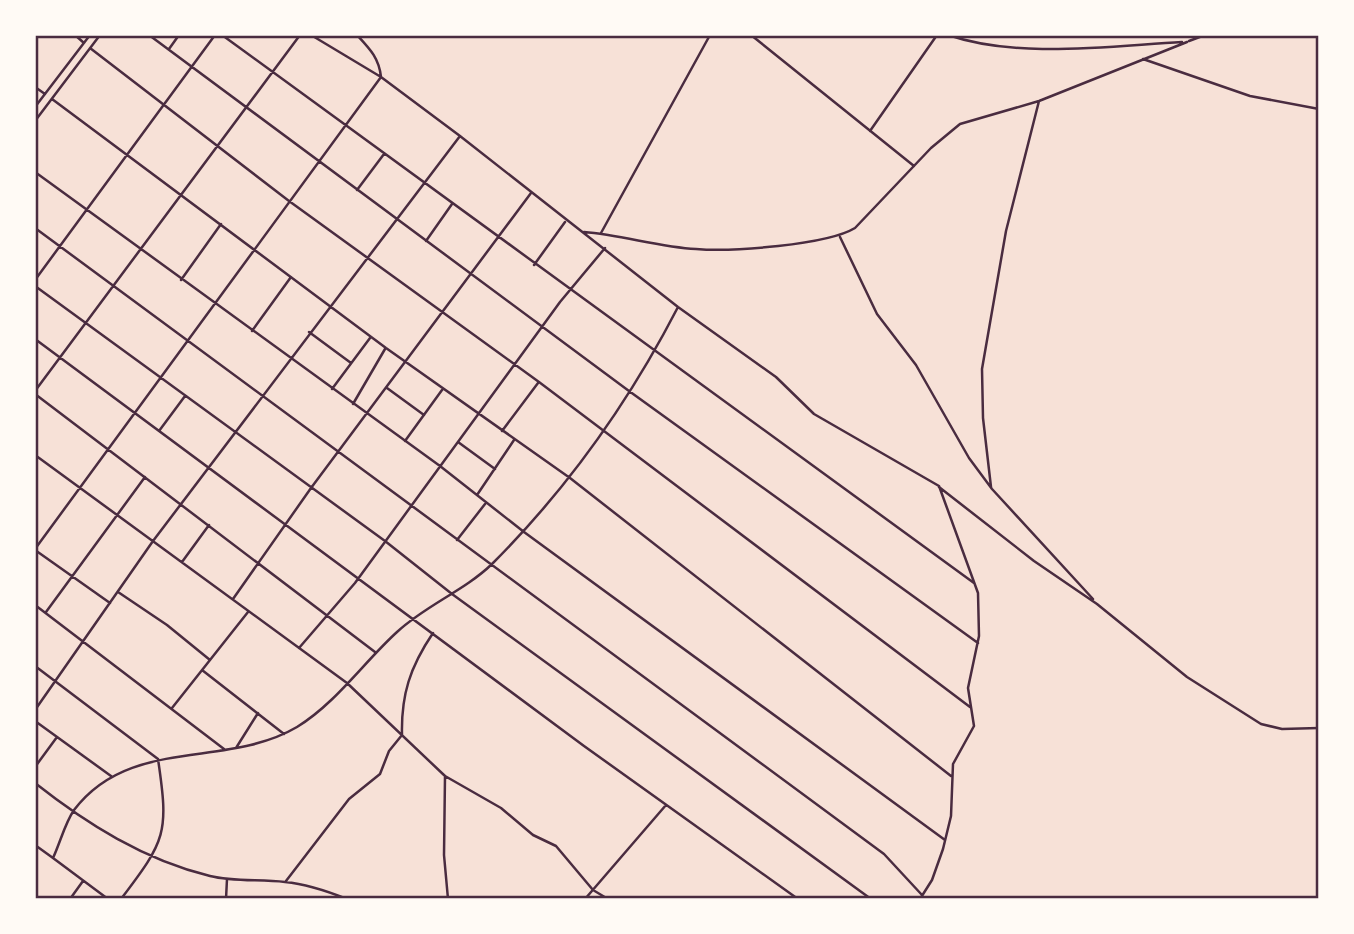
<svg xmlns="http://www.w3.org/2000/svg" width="1354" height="934" viewBox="0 0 1354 934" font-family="'Roboto Condensed',sans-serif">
	<rect width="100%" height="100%" fill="#f7e1d7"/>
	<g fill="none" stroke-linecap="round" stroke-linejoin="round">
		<path stroke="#4a2c40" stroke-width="2.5" d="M 75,35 L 84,43
			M 149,35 L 629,391 L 978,643
			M 222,35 L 974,583
			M 311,35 L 381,77 L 460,136 L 678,307 L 776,377 L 814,414 L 939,486 L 978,593 L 979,636 L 968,688 L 974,726 L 953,764 L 951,816 L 943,849 L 932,880 L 920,899
			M 751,35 L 914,166
			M 948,35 C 1018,59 1109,46 1182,42
			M 1189,41 L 1205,35
			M 90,48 L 289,201 L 539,382 L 970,707
			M 169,49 L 179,35
			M 1143,59 L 1250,96 L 1319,109
			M 35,87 L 45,94
			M 52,99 L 386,348 L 570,478 L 951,776
			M 35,107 L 90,35
			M 35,121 L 100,35
			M 870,131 L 937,35
			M 35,172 L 440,466 L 524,532 L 945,840
			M 357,190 L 384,154
			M 35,228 L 884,854 L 922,895
			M 584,232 C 622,235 659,247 696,249 C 731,252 827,245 855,228 L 931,148 L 960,124 L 1039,101 L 1187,42
			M 601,233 L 710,35
			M 840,237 L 877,314 L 916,365 L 969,458 L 992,489 L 1093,599
			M 426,241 L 452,204
			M 534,265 L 565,222
			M 35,280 L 215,35
			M 181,280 L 221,224
			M 35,286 L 385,541 L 452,594 L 871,899
			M 252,331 L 291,277
			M 309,332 L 351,363
			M 35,339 L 584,746 L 798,899
			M 387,388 L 424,415
			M 332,389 L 370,338
			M 35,391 L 300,35
			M 35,394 L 375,652
			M 353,404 L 385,349
			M 159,431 L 185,396
			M 502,431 L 538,383
			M 405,441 L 442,390
			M 458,442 L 495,469
			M 35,455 L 347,683 L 445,776 L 444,855 L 448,899
			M 939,487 L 1034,561 L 1097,604 L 1187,677 L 1261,724 L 1282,729 L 1319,728
			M 991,487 L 983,418 L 982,369 L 1006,231 L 1039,101
			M 477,495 L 514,440
			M 457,540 L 485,504
			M 35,549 L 381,77 C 379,58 370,49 357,35
			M 35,550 L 110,603
			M 182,562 L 209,525
			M 118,592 L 167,625 L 210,660
			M 233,599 L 311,488 L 531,193
			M 35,605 L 224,749
			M 46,612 L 145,477
			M 299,648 L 355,583 L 560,302 L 605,248
			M 35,666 L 158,759 C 169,833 166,840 121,899
			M 202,670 L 284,734
			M 172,708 L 248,612
			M 35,710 L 153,541 L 460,136
			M 35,721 L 111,776
			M 236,748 L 258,713
			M 35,767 L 57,737
			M 445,776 L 501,808 L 533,835 L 556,846 L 593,890 L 608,899
			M 35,783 C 87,824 144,860 210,876 C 234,882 260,879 285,882 C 306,884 327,891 347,899
			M 35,845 L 53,858
			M 286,881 L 349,799 L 380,774 L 389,751 L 402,735 C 401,695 410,667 433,633
			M 70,899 L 83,881
			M 108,899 L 53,858 C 60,843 65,823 74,810 C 130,736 226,769 297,727 C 336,703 364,662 397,632 C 426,605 464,591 492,564 C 568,488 629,402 678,307
			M 226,899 L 227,879
			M 585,899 L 666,805"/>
	</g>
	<rect width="1354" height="934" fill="none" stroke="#fffaf5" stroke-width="74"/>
	<rect x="37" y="37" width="1280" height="860" fill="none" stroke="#4a2c40" stroke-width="2.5"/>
</svg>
